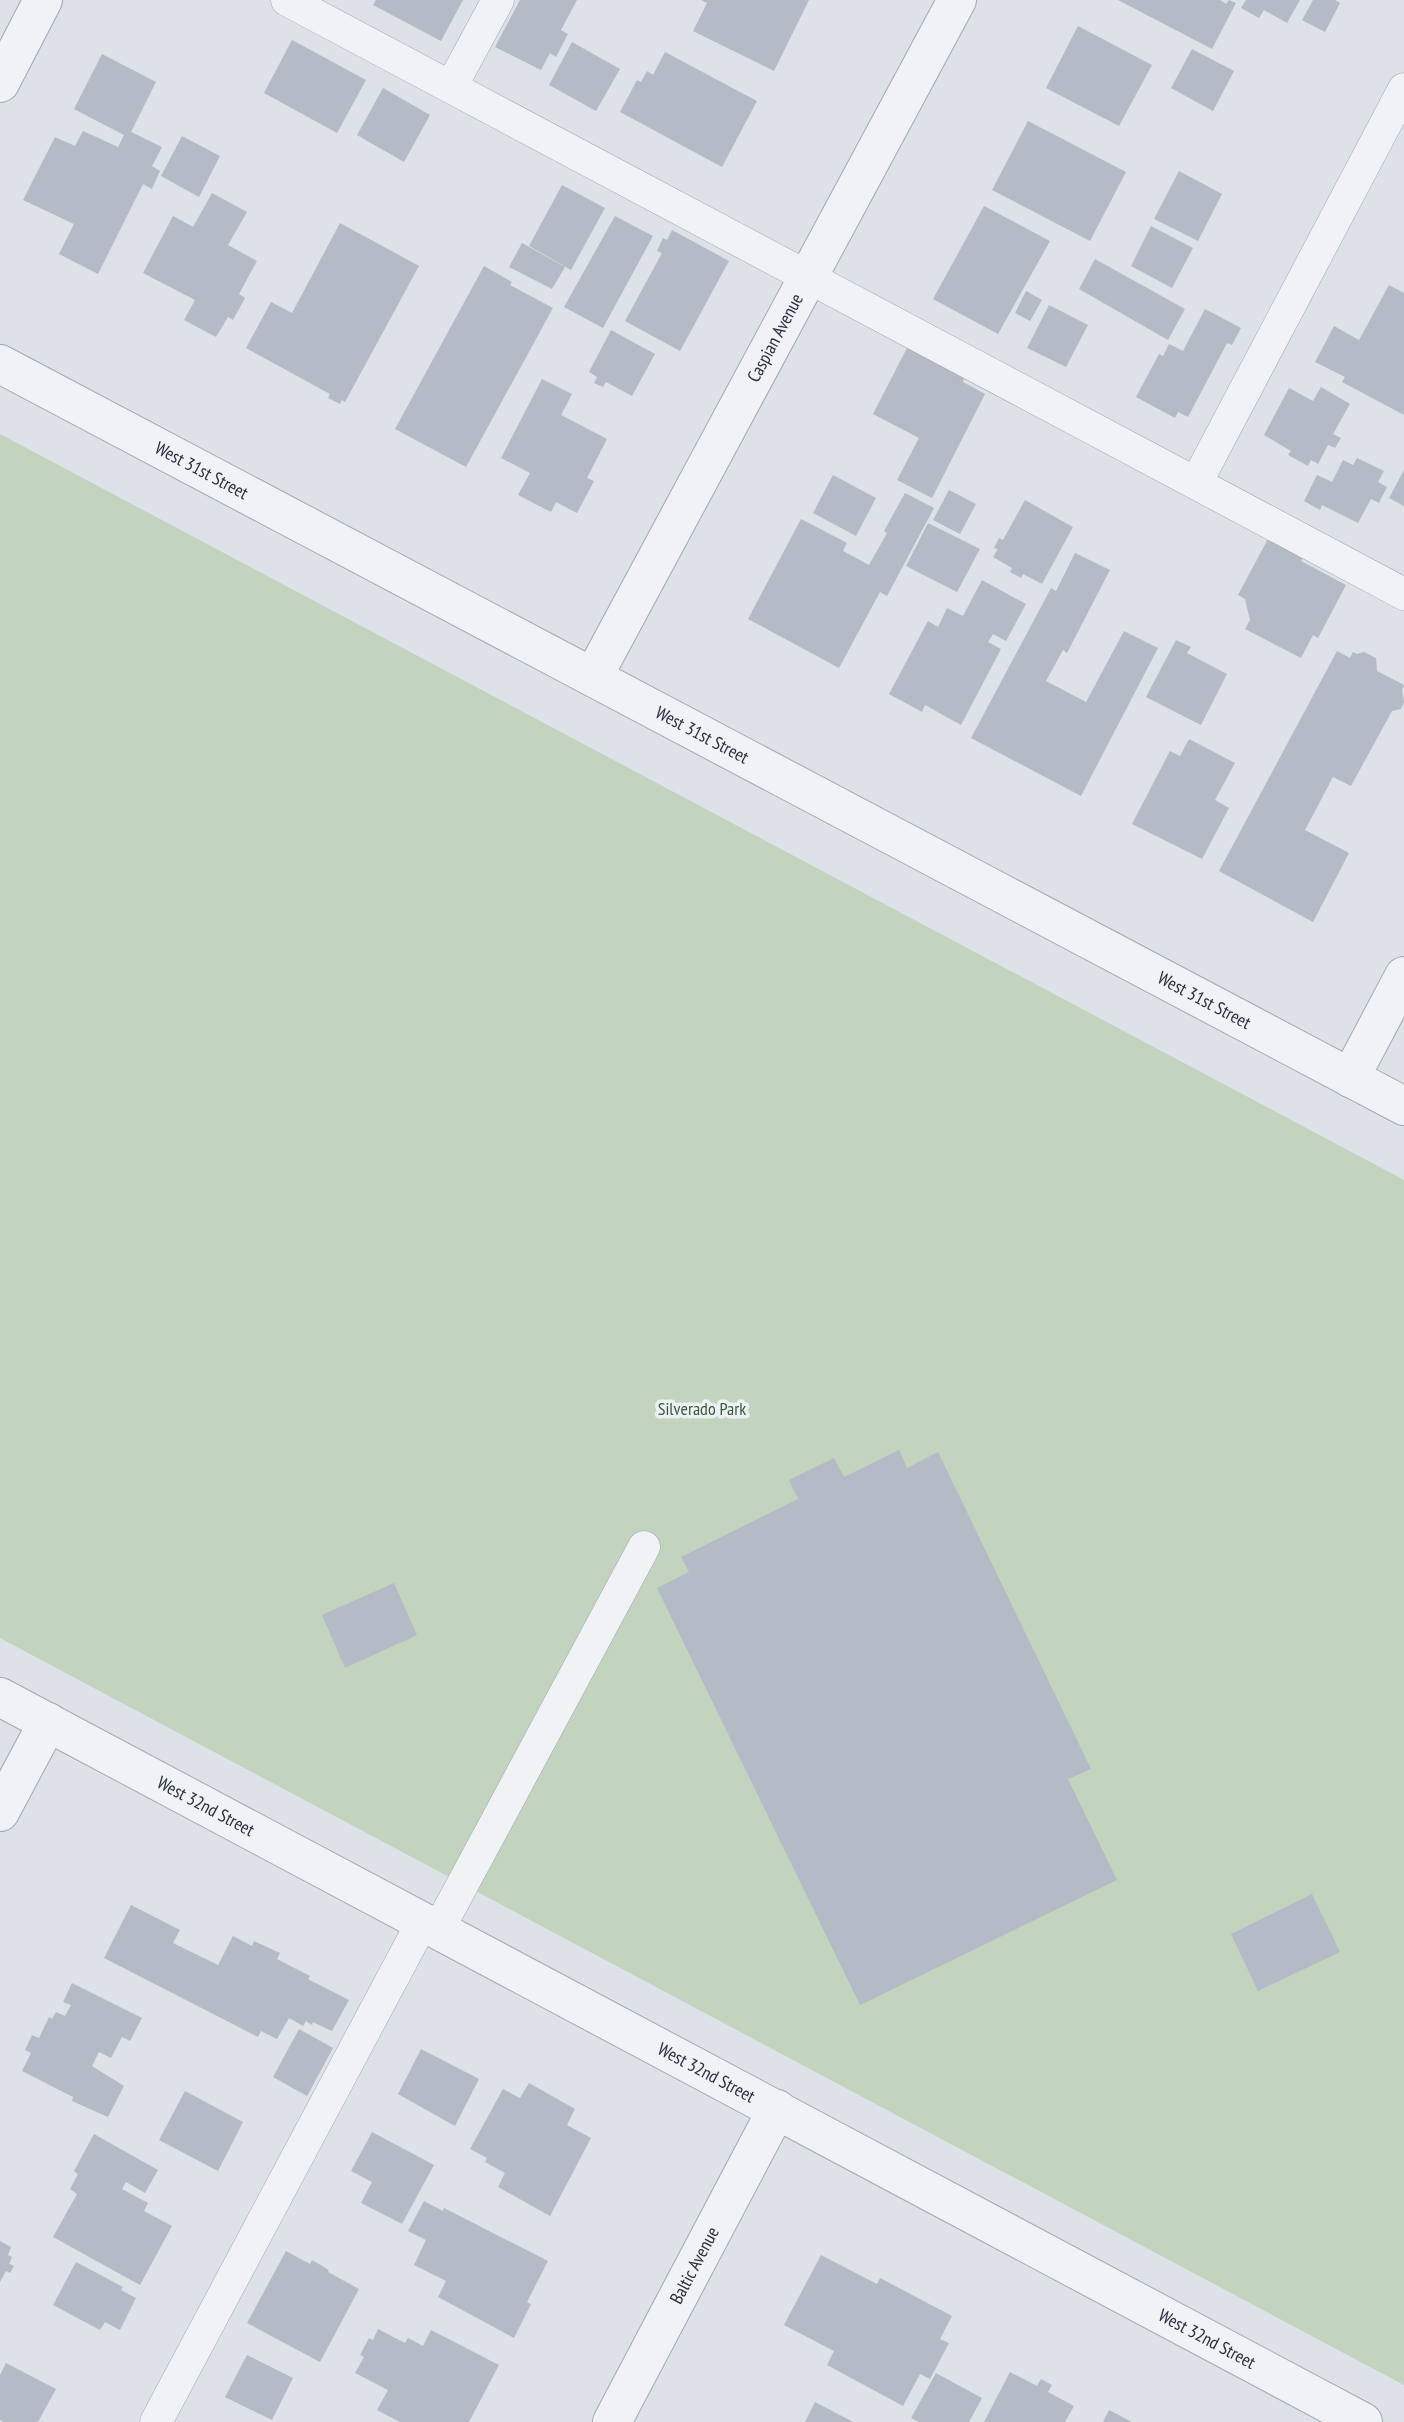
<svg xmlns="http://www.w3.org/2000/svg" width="1404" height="2422" viewBox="0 0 1404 2422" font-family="'PT Sans Narrow',sans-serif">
	<rect width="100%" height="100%" fill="#dde1e8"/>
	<path fill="#c2d3be" d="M 0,434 L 1404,1180 L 1404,2385 L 0,1638 Z"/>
	<path fill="#b4bac6" d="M 376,0 L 463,0 L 441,41 L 373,5 Z
		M 520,0 L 577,0 L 561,30 L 568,34 L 556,57 L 550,53 L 541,70 L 495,47 Z
		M 701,0 L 809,0 L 774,71 L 693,31 L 707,3 Z
		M 1118,0 L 1220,0 L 1226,4 L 1229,0 L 1236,3 L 1212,49 Z
		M 1246,0 L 1300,0 L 1287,23 L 1264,10 L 1259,18 L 1241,8 Z
		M 1313,0 L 1335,0 L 1340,3 L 1325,32 L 1302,20 Z
		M 1078,26 L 1152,65 L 1119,126 L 1046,88 Z
		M 292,40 L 366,80 L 337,133 L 264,93 Z
		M 572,42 L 620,69 L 596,111 L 549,85 Z
		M 1192,49 L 1234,71 L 1213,111 L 1171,88 Z
		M 665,52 L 757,101 L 722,167 L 620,112 L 637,80 L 641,82 L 647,71 L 653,75 Z
		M 102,54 L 156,82 L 131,132 L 162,147 L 152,166 L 160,171 L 152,189 L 143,184 L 98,274 L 59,254 L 74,224 L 23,200 L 55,137 L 75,146 L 83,131 L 118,147 L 124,135 L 74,109 Z
		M 383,88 L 430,115 L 404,162 L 357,135 Z
		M 1028,121 L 1126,172 L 1090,241 L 992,190 Z
		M 182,136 L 220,156 L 199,197 L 161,176 Z
		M 1179,171 L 1222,194 L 1198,241 L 1154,219 Z
		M 562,185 L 605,208 L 571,270 L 529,246 Z
		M 212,193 L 247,212 L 228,245 L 257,261 L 239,294 L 245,298 L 233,320 L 228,317 L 216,337 L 184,320 L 195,300 L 143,273 L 173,216 L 193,227 Z
		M 984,206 L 1050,241 L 998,334 L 933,299 Z
		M 615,216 L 653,236 L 603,328 L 564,307 Z
		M 340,223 L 419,266 L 345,402 L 342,400 L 340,404 L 328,398 L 330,394 L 246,348 L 271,302 L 292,313 Z
		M 1151,226 L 1193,248 L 1172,288 L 1131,266 Z
		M 672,230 L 729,261 L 680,351 L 625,321 L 662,253 L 657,251 L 663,238 L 667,240 Z
		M 522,243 L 565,267 L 552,289 L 509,267 Z
		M 1095,259 L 1185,309 L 1168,340 L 1079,289 Z
		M 484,266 L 512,282 L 510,285 L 553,308 L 466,467 L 395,429 Z
		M 1389,285 L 1404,293 L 1404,415 L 1342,382 L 1345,377 L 1315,362 L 1334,326 L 1359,340 Z
		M 1026,291 L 1042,300 L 1030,321 L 1015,313 Z
		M 1049,305 L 1088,325 L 1066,367 L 1027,348 Z
		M 1205,309 L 1241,328 L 1232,345 L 1227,343 L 1188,417 L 1178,412 L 1175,418 L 1136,397 L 1159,354 L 1163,356 L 1169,344 L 1183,351 Z
		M 611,330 L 655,354 L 632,396 L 606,382 L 603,387 L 594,383 L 597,377 L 589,372 Z
		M 908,346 L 965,375 L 963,382 L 985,394 L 932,498 L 897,480 L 919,438 L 873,414 Z
		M 542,379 L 572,394 L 561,415 L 607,439 L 587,478 L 594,481 L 577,513 L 556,502 L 551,512 L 518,495 L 530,473 L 501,458 Z
		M 1321,387 L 1350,404 L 1333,434 L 1341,438 L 1335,448 L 1328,445 L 1318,464 L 1311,460 L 1308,466 L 1288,455 L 1291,451 L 1264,435 L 1289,388 L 1313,401 Z
		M 1357,458 L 1384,471 L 1378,482 L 1387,487 L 1379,503 L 1371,499 L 1358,523 L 1322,505 L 1320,510 L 1304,501 L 1317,475 L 1332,482 L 1343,460 L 1353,465 Z
		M 1404,470 L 1404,506 L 1389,498 Z
		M 833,475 L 876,498 L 856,536 L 813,513 Z
		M 949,490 L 976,504 L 960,534 L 933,520 Z
		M 905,493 L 934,508 L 887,596 L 880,592 L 839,668 L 748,619 L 801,519 L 847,543 L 843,551 L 869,565 L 887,533 L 884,531 Z
		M 1025,500 L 1073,527 L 1042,584 L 1023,574 L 1021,578 L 1010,572 L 1012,568 L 993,557 L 998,549 L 994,548 L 999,538 L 1003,540 Z
		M 928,523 L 980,549 L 957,592 L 906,566 Z
		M 1269,537 L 1304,556 L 1301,561 L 1346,585 L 1318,638 L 1313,635 L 1301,658 L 1245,629 L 1250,620 L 1245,599 L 1238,595 Z
		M 1075,553 L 1110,570 L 1067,653 L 1063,650 L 1046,681 L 1086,702 L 1124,631 L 1158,648 L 1081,796 L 971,738 L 1051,588 L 1056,591 Z
		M 982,580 L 1026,604 L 1006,641 L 993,634 L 988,642 L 1001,649 L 961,725 L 925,705 L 922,712 L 889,694 L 928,621 L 938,627 L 947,608 L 963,616 Z
		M 1176,640 L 1191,647 L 1187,653 L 1227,674 L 1201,725 L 1146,697 Z
		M 1337,651 L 1350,658 L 1353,652 L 1357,654 L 1364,652 L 1376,658 L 1377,671 L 1404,685 L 1402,690 L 1404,702 L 1401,709 L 1392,711 L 1351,786 L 1333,777 L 1305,830 L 1349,853 L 1313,922 L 1219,871 Z
		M 1189,739 L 1235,763 L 1215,800 L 1229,808 L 1202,859 L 1132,824 L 1170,751 L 1180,756 Z
		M 899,1450 L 907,1468 L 938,1452 L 1091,1769 L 1068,1779 L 1117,1880 L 860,2005 L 657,1588 L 689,1572 L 681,1557 L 798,1499 L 789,1480 L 834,1458 L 844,1477 Z
		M 394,1583 L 417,1635 L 345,1668 L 322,1615 Z
		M 1312,1894 L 1340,1952 L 1258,1991 L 1231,1934 Z
		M 131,1905 L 180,1930 L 173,1943 L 218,1965 L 233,1936 L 252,1946 L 254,1941 L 280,1953 L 277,1959 L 310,1976 L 308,1979 L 349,2000 L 332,2031 L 313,2022 L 312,2025 L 306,2021 L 303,2026 L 289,2018 L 277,2039 L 261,2031 L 258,2037 L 104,1958 Z
		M 72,1983 L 142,2018 L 130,2041 L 122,2037 L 111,2058 L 99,2052 L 92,2066 L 124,2086 L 108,2117 L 72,2101 L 73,2097 L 22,2071 L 31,2053 L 25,2050 L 32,2035 L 39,2038 L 49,2017 L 52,2019 L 56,2012 L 65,2016 L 71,2005 L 63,2002 Z
		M 299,2029 L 333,2048 L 307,2096 L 273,2077 Z
		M 421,2049 L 479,2079 L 455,2126 L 398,2094 Z
		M 529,2083 L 575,2109 L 567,2125 L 591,2138 L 550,2216 L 498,2187 L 505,2173 L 485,2162 L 487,2158 L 470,2149 L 503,2089 L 520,2098 Z
		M 185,2091 L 243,2122 L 218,2171 L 159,2140 Z
		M 372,2132 L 434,2165 L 402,2224 L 361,2203 L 372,2182 L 351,2171 Z
		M 94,2134 L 158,2170 L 145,2193 L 126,2182 L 122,2189 L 148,2203 L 144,2211 L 172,2226 L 140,2285 L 53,2237 L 77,2194 L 70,2189 L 78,2174 L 74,2171 Z
		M 424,2201 L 443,2211 L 444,2208 L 548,2261 L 527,2302 L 531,2304 L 514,2338 L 438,2297 L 446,2281 L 414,2265 L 426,2240 L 408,2231 Z
		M 0,2241 L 11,2247 L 8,2255 L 12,2257 L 9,2264 L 14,2266 L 10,2273 L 6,2271 L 0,2282 Z
		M 286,2251 L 310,2264 L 312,2260 L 329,2270 L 328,2272 L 359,2289 L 320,2362 L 247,2323 Z
		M 821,2255 L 877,2284 L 880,2278 L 952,2316 L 940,2339 L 949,2343 L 930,2379 L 920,2374 L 903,2406 L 827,2365 L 834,2351 L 784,2325 Z
		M 76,2262 L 123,2287 L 121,2290 L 136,2298 L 120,2330 L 105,2322 L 100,2330 L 53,2305 Z
		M 378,2329 L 405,2343 L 408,2338 L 423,2346 L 431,2330 L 499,2365 L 469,2422 L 400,2422 L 377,2410 L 388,2390 L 355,2373 L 364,2357 L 360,2355 L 369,2338 L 373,2340 Z
		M 247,2355 L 293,2378 L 272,2420 L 225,2397 Z
		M 6,2363 L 56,2389 L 38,2422 L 4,2422 L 0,2420 L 0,2375 Z
		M 1010,2372 L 1037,2386 L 1041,2379 L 1052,2385 L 1048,2392 L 1074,2406 L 1065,2422 L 984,2422 Z
		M 936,2373 L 982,2398 L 969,2422 L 919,2422 L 911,2418 Z
		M 815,2402 L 853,2422 L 805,2422 Z
		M 1109,2410 L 1132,2422 L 1103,2422 Z"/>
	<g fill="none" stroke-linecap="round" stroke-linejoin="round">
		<g stroke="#a2a8b2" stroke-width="33">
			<path id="service" d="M 287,0 L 1404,594
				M 451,87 L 498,0
				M 1196,483 L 1404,89
				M 438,1930 L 644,1547
				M 156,2422 L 423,1921"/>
		</g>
		<g stroke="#a2a8b2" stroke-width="40">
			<g id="minor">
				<path d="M 0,83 L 43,0"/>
				<path id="s1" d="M 0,364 L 1404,1106"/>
				<path id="s2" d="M 593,677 L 957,0"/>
				<path d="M 1350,1078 L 1404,976"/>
				<path id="s3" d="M 0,1697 L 1363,2422"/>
				<path d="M 0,1812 L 48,1722"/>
				<path id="s4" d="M 612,2422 L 777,2109"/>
			</g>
		</g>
		<use href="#service" stroke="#f0f2f6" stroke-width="32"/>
		<use href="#minor" stroke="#f0f2f6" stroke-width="38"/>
	</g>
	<g text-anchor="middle" stroke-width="7" stroke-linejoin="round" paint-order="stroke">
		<g font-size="18" fill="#262e40" stroke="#edf0f6">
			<text dy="6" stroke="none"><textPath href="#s2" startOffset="385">Caspian Avenue</textPath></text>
			<text dy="6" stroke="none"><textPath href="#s1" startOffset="228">West 31st Street</textPath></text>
			<text dy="6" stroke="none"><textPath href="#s1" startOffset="794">West 31st Street</textPath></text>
			<text dy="6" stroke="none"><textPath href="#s1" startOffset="1362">West 31st Street</textPath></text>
			<text dy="6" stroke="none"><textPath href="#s3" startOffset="233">West 32nd Street</textPath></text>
			<text dy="6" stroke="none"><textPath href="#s3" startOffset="800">West 32nd Street</textPath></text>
			<text dy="6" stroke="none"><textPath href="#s4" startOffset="177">Baltic Avenue</textPath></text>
			<text dy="6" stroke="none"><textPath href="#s3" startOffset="1367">West 32nd Street</textPath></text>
		</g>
		<g font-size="18" fill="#385d32" stroke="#edf0f6">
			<text x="702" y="1415">Silverado Park</text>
		</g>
	</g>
</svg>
